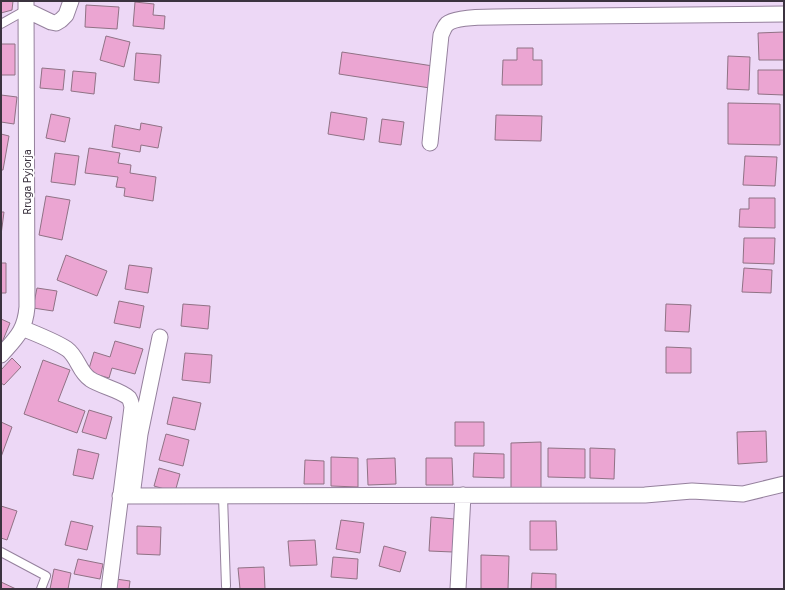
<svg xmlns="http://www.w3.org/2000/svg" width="785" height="590" viewBox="0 0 785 590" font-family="Figtree,sans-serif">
	<rect width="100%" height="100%" fill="#edd8f6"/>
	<path fill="#eba5d2" stroke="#907285" d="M 1,1 L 13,1 L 12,10 L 1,13 Z
		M 135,2 L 154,4 L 153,15 L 165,16 L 164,29 L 133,26 Z
		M 86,5 L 119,7 L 117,29 L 85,27 Z
		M 784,32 L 784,60 L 759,60 L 758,33 Z
		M 106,36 L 130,42 L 124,67 L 100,60 Z
		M 1,44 L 15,44 L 15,75 L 1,75 Z
		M 517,48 L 533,48 L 533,60 L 542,60 L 542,85 L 502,85 L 503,60 L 517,60 Z
		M 342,52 L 433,66 L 430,88 L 339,74 Z
		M 136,53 L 161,55 L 159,83 L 134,80 Z
		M 728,56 L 750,57 L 749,90 L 727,89 Z
		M 42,68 L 65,70 L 63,90 L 40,88 Z
		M 758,70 L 784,70 L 784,95 L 758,94 Z
		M 73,71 L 96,73 L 94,94 L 71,91 Z
		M 1,95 L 17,97 L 14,124 L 1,122 Z
		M 728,103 L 780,104 L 780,145 L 728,144 Z
		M 331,112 L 367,118 L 364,140 L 328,134 Z
		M 51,114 L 70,118 L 65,142 L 46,138 Z
		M 496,115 L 542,116 L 541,141 L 495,140 Z
		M 382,119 L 404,122 L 401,145 L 379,142 Z
		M 141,123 L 162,127 L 158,148 L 141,145 L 140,152 L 112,147 L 115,125 L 140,130 Z
		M 1,134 L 9,136 L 3,170 L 1,170 Z
		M 89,148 L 120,153 L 118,163 L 131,165 L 130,173 L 156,177 L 153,201 L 124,196 L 125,188 L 116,187 L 118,177 L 85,173 Z
		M 55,153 L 79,156 L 75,185 L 51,182 Z
		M 745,156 L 777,157 L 775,186 L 743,185 Z
		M 46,196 L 70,200 L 62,240 L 39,235 Z
		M 749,198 L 775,198 L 775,228 L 739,227 L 740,209 L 749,209 Z
		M 1,212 L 4,212 L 1,235 Z
		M 744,238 L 775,238 L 774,264 L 743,263 Z
		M 66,255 L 107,271 L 97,296 L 57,280 Z
		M 1,263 L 6,263 L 6,293 L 1,293 Z
		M 129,265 L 152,268 L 148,293 L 125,289 Z
		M 744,268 L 772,270 L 771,293 L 742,292 Z
		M 37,288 L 57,291 L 53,311 L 33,308 Z
		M 119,301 L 144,306 L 140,328 L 114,323 Z
		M 183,304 L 210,306 L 208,329 L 181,326 Z
		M 666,304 L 691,305 L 689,332 L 665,331 Z
		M 1,319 L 10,323 L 1,345 Z
		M 115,341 L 143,349 L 135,374 L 112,368 L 109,378 L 88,372 L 94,352 L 110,357 Z
		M 666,347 L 691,348 L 691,373 L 666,373 Z
		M 185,353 L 212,355 L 210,383 L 182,380 Z
		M 12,358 L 21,367 L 4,385 L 1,383 L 1,370 Z
		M 43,360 L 70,370 L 58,401 L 85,411 L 77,433 L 24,414 Z
		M 173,397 L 201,403 L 195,430 L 167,424 Z
		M 89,410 L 112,417 L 106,439 L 82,432 Z
		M 1,422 L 12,427 L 1,457 Z
		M 455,422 L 484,422 L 484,446 L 455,446 Z
		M 766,431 L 767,462 L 738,464 L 737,432 Z
		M 166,434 L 189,440 L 183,466 L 159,460 Z
		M 541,442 L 541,488 L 511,488 L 511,443 Z
		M 548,448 L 585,449 L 585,478 L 548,477 Z
		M 590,448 L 615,449 L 614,479 L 590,478 Z
		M 78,449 L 99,454 L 93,479 L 73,475 Z
		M 474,453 L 504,454 L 504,478 L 473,477 Z
		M 331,457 L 358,458 L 358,487 L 331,486 Z
		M 395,458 L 396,484 L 368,485 L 367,459 Z
		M 426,458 L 452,458 L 453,485 L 426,485 Z
		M 305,460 L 324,461 L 324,484 L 304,484 Z
		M 159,468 L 180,474 L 175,492 L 154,486 Z
		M 1,506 L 17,511 L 7,540 L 1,538 Z
		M 431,517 L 455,519 L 453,552 L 429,551 Z
		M 341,520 L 364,523 L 360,553 L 336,549 Z
		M 71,521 L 93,526 L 87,550 L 65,545 Z
		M 530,521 L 556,521 L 557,550 L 530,550 Z
		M 137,526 L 161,527 L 160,555 L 137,554 Z
		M 315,540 L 317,565 L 290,566 L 288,541 Z
		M 384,546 L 406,552 L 400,572 L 379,566 Z
		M 481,555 L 509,556 L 508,589 L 481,589 Z
		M 333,557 L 358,559 L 357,579 L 331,577 Z
		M 78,559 L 103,564 L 100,579 L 74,574 Z
		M 264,567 L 265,589 L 240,589 L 238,568 Z
		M 54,569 L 71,573 L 68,589 L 50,589 Z
		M 532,573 L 556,574 L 556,589 L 531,589 Z
		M 116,579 L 130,581 L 129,589 L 114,589 Z
		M 1,582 L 16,589 L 1,589 Z"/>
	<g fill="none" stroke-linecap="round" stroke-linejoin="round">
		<g stroke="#95819d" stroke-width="10">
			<path id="service" d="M 1,24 L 26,10
				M 223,496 L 226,586
				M 1,552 L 46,576 L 41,589"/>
		</g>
		<g stroke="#95819d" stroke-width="17">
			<path id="minor" d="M 26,10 L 51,22 L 56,23 L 61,20 L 66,15 L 71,1
				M 430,143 L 441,35 C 443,31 444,27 447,24 C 455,17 484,17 494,17 L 784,14
				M 22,328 C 36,334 55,341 67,349 C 78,357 79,372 90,379 C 100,386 121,390 129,398 C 131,401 131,403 132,407 L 109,589
				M 1,355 C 16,338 25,331 27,307 L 26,1
				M 120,496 L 645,495 L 692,491 L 743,494 L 784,484
				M 132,496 L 140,434 L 160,337
				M 458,589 L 463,495"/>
		</g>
		<use href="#service" stroke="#fff" stroke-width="8"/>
		<use href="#minor" stroke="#fff" stroke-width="15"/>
	</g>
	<g text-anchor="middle" stroke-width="3.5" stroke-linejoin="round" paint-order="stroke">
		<g font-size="11" fill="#3b333f" stroke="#fff">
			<text transform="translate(27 182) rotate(-90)" y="4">Rruga Pyjorja</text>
		</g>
	</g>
	<rect width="785" height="590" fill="none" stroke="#3b333f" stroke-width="4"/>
</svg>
